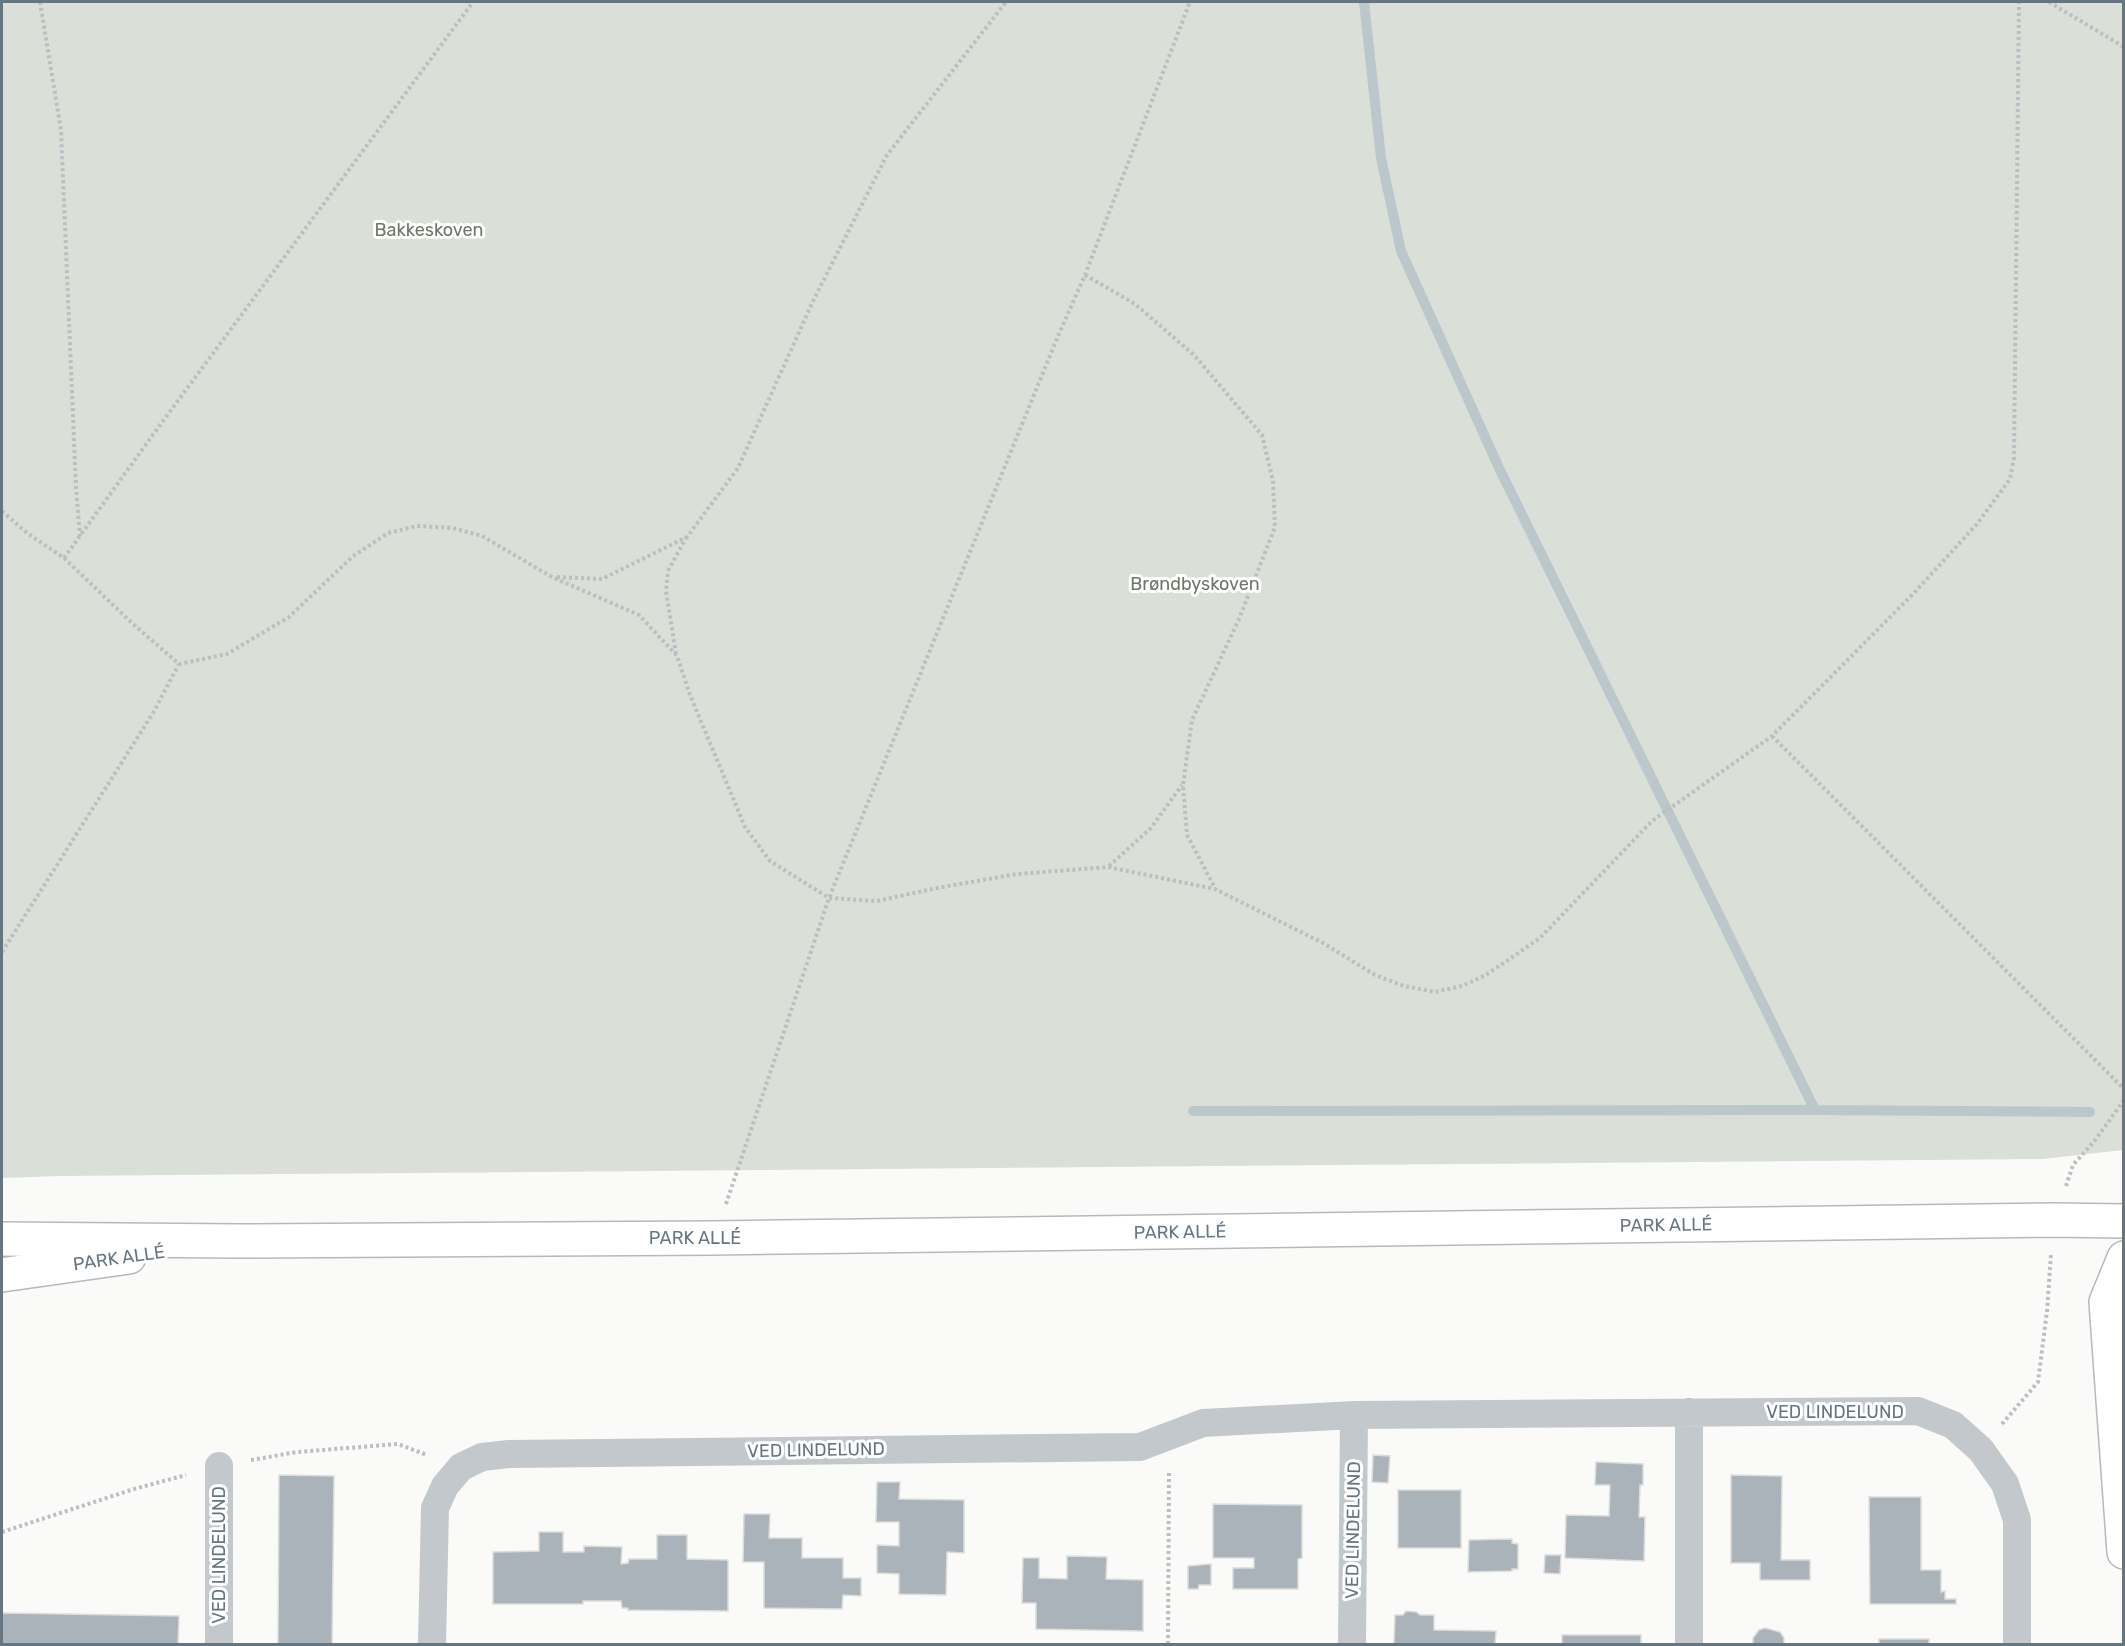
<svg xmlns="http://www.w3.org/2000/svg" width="2125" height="1646" viewBox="0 0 2125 1646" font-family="Rubik,sans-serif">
	<rect width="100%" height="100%" fill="#fafaf8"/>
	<path fill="#dadfd7" d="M 2,2 L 2123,2 L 2123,1150 L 2043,1159 L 59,1176 L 2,1178 Z"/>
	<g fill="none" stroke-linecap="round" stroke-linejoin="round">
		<path stroke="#bbc7cb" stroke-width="10" d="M 1364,2 L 1381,158 L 1401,251 L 1500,470 L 1815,1110
			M 1193,1111 L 1815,1110 L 2090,1112"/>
	</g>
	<path fill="#aab3b9" stroke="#dcdcda" stroke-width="1.5" d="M 1373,1455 L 1390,1456 L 1388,1483 L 1372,1482 Z
		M 1596,1462 L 1643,1464 L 1643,1485 L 1640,1485 L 1639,1517 L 1645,1517 L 1644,1561 L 1565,1558 L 1566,1515 L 1609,1516 L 1610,1485 L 1595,1485 Z
		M 279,1475 L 334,1476 L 332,1644 L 278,1644 Z
		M 1731,1475 L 1782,1476 L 1781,1560 L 1810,1560 L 1810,1580 L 1760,1580 L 1760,1563 L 1731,1563 Z
		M 877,1482 L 900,1482 L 899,1499 L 964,1500 L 964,1553 L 947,1552 L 946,1595 L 899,1594 L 899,1574 L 877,1573 L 877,1545 L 899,1546 L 899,1522 L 876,1522 Z
		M 1398,1490 L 1461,1490 L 1461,1548 L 1398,1548 Z
		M 1869,1497 L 1921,1497 L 1921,1570 L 1941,1570 L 1941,1592 L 1945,1591 L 1945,1599 L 1956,1599 L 1956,1604 L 1870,1604 Z
		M 1213,1504 L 1302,1505 L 1302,1558 L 1298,1559 L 1298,1589 L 1233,1589 L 1233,1568 L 1254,1568 L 1254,1558 L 1213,1558 Z
		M 744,1514 L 770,1514 L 769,1538 L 802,1538 L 802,1558 L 843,1558 L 843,1578 L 861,1578 L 861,1596 L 843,1595 L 842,1609 L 764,1608 L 764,1562 L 743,1562 Z
		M 539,1532 L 563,1532 L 563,1552 L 584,1552 L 584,1546 L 622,1547 L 621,1564 L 628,1563 L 629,1559 L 657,1559 L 657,1535 L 687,1535 L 687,1559 L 728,1560 L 728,1611 L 628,1610 L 628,1608 L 622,1608 L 621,1601 L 583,1601 L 583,1604 L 493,1604 L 493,1552 L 539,1551 Z
		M 1512,1539 L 1512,1543 L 1518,1544 L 1518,1569 L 1512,1569 L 1512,1571 L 1468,1572 L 1469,1540 Z
		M 1545,1555 L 1561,1555 L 1560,1574 L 1544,1573 Z
		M 1067,1556 L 1107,1557 L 1106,1579 L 1143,1580 L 1143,1631 L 1036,1629 L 1036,1603 L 1022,1603 L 1023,1558 L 1039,1558 L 1039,1578 L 1067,1579 Z
		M 1211,1564 L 1211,1585 L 1199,1585 L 1198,1589 L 1188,1589 L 1188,1566 Z
		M 1406,1611 L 1416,1612 L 1420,1615 L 1434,1615 L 1434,1630 L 1496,1631 L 1495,1644 L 1394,1644 L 1395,1615 L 1403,1615 Z
		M 2,1613 L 179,1616 L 178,1644 L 2,1644 Z
		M 1765,1628 L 1780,1632 L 1784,1638 L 1784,1644 L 1753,1644 L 1753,1638 L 1759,1630 Z
		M 1562,1635 L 1641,1635 L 1641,1644 L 1562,1644 Z
		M 1879,1639 L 1929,1639 L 1929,1644 L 1879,1644 Z"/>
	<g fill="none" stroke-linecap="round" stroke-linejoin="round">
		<g stroke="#b3babf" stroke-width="36">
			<path id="secondary" d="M 2,1239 L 237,1241 L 714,1238 L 2053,1220 L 2124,1221
				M 2124,1258 L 2106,1302 L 2124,1552
				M 2,1275 L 129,1257"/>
		</g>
		<path stroke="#bbbfc2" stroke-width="4" stroke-dasharray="3 3" stroke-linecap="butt" d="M 40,2 L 61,130 L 76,488 L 80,536
			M 2049,2 L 2124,47
			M 1085,275 L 1135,304 L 1194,355 L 1262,435 L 1273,481 L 1275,527 L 1239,619 L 1192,720 L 1183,785 L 1187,835 L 1215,888
			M 2,511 L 27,533 L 64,558 L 133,624 L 179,664 L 227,654 L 289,617 L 352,557 L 388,533 L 417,526 L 453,528 L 482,536 L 552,577 L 639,615 L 677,656 L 690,695 L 745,827 L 770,861 L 829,898 L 877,901 L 937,888 L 1017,874 L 1108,867 L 1215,889 L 1323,943 L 1375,975 L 1404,986 L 1435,992 L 1462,986 L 1486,975 L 1540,938 L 1652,821 L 1772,736 L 1914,593 L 1977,524 L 2010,479 L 2014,458 L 2019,2
			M 64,558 L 160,425 L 473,2
			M 557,577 L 602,579 L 687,537 L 738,468 L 813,301 L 887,155 L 1006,2
			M 676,654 L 666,591 L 668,571 L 686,538
			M 1772,736 L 2124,1089
			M 1109,866 L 1151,828 L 1182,785
			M 2,952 L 153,713 L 179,664
			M 2066,1186 L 2073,1165 L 2096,1139 L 2124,1100
			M 726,1204 L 829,898 L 1058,336 L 1085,275 L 1190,2
			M 2002,1424 L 2038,1382 L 2047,1311 L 2051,1254
			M 251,1460 L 297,1452 L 398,1444 L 427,1455
			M 2,1532 L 134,1489 L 186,1475
			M 1168,1644 L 1169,1471"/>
		<path stroke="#c3c8cc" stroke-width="28" d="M 1689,1412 L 1689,1644
			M 219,1644 L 219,1466
			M 432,1644 L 435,1508 L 445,1486 L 461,1467 L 482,1457 L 509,1454 L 1140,1447 L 1203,1423 L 1354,1415 L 1918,1411 L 1953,1425 L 1981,1450 L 2005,1484 L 2017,1520 L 2017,1644
			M 1352,1644 L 1354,1415"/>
		<use href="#secondary" stroke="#fff" stroke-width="33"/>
	</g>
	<g text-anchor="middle" stroke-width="6" stroke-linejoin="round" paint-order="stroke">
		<g font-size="18" fill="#687a64" stroke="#fff">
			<text x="429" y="236">Bakkeskoven</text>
			<text x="1195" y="590">Brøndbyskoven</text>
		</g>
		<g font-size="18" fill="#657683" stroke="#fff">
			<text transform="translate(1666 1225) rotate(-1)" y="6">PARK ALLÉ</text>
			<text transform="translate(1180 1232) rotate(-1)" y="6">PARK ALLÉ</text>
			<text x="695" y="1244">PARK ALLÉ</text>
			<text transform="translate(119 1258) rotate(-8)" y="6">PARK ALLÉ</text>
			<text x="1835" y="1418">VED LINDELUND</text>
			<text transform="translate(816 1450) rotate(-1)" y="6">VED LINDELUND</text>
			<text transform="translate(1353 1530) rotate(-89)" y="6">VED LINDELUND</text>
			<text transform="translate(219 1555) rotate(-90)" y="6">VED LINDELUND</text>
		</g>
	</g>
	<rect width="2125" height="1646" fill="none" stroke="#657683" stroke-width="6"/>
</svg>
